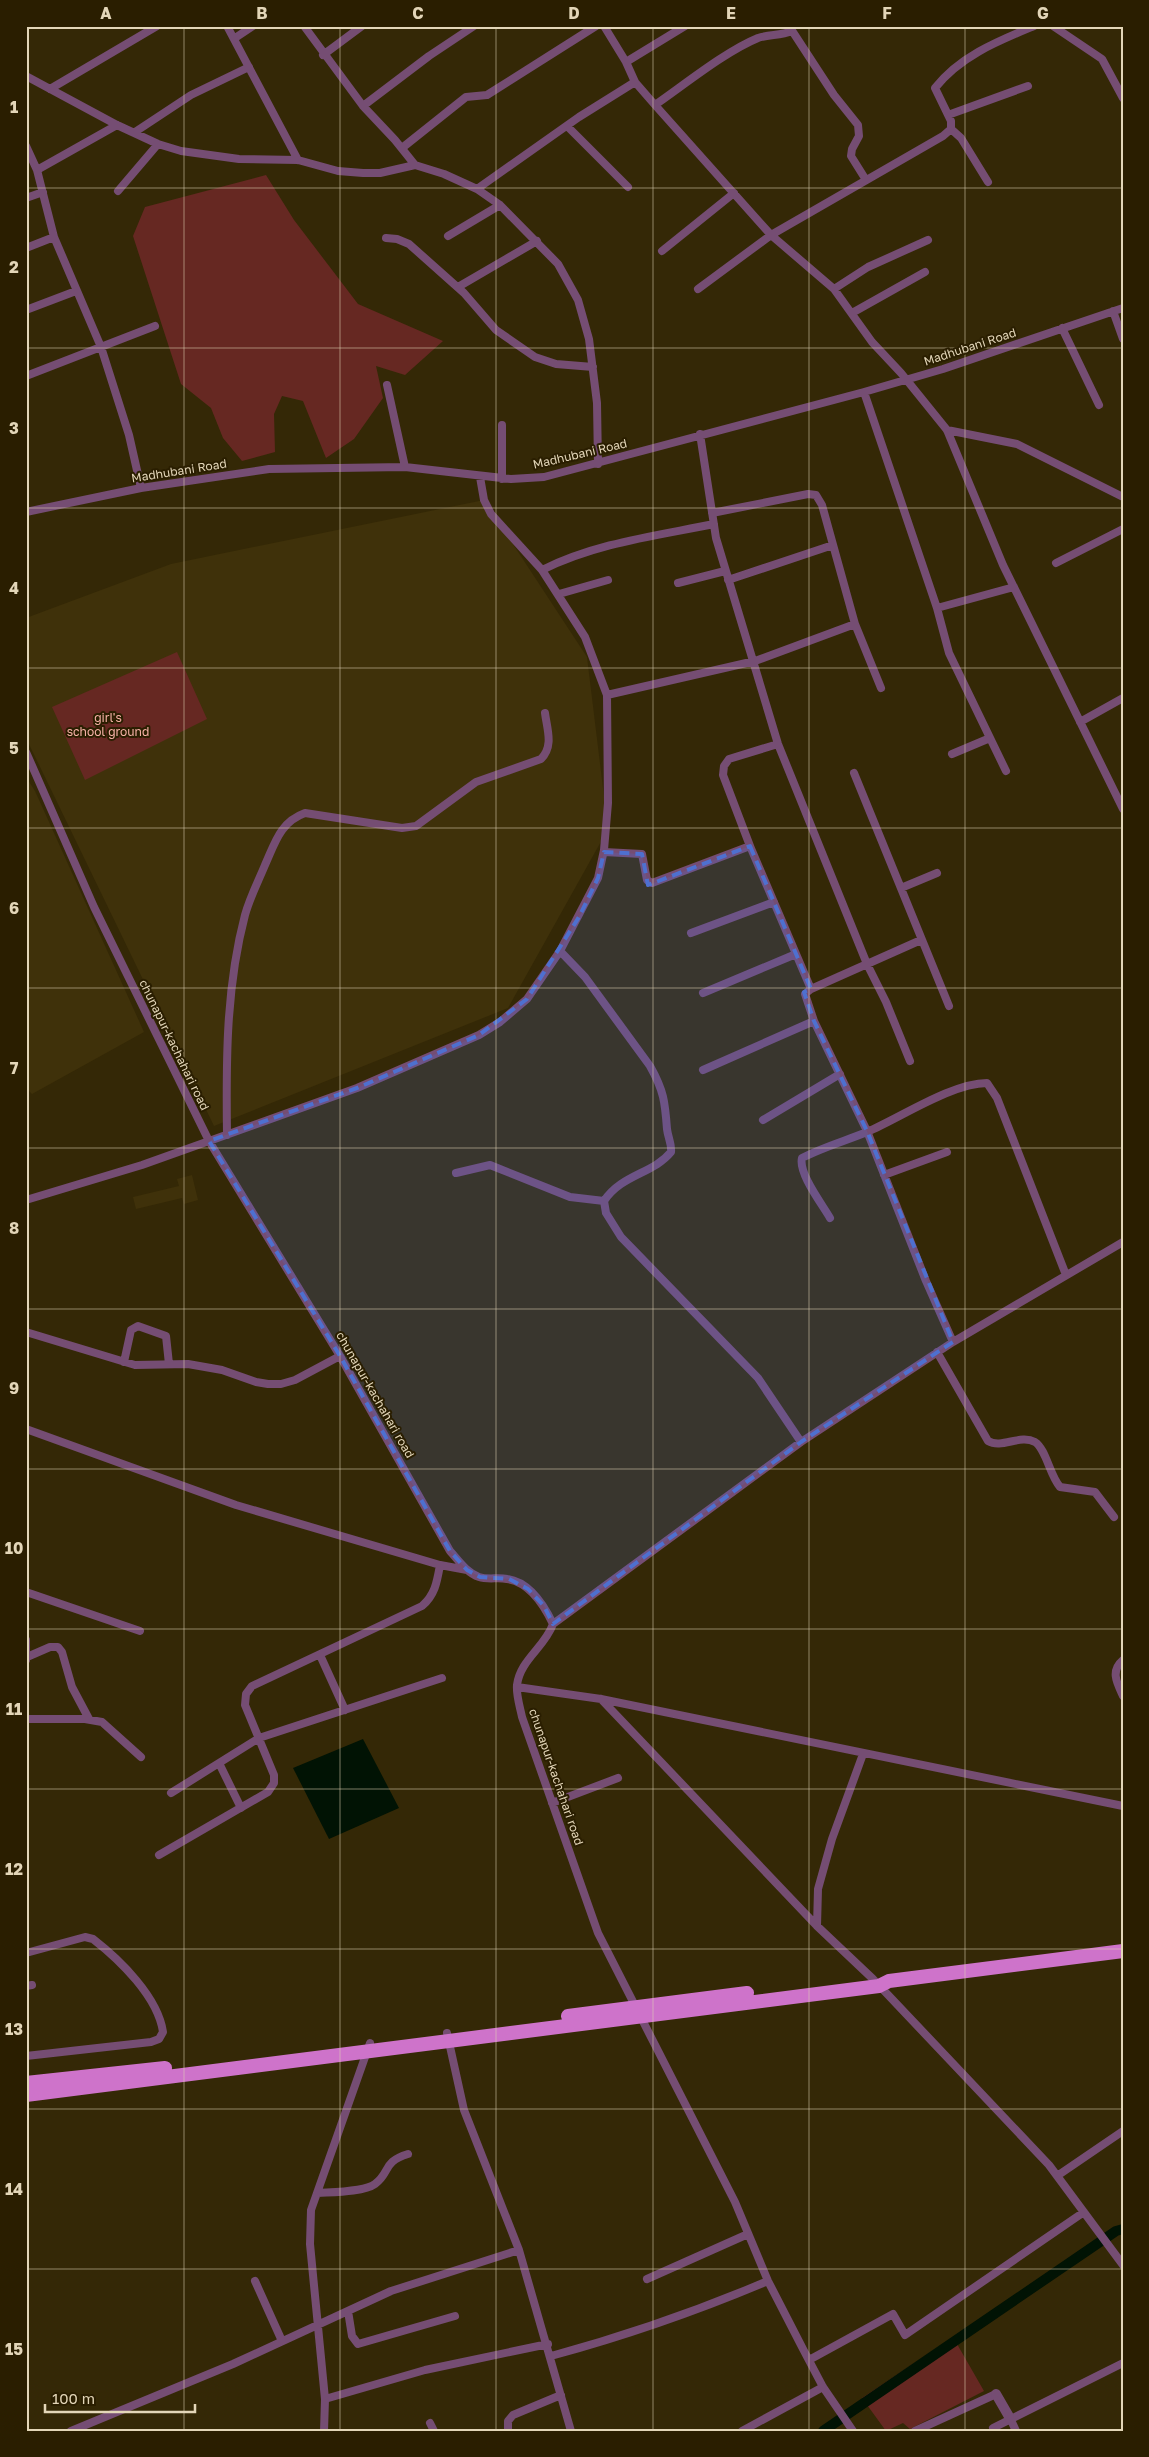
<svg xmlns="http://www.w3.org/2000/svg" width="1149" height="2457" viewBox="0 0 1149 2457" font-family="'Golos Text',sans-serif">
	<rect width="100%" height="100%" fill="#342806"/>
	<path fill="#3f310a" d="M 484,500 L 587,657 L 608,829 L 508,1008 L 214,1126 L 26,738 L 26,618 L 171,564 Z
		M 26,777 L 35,791 L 144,1032 L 32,1094 L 26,1088 Z
		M 192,1175 L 198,1200 L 184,1204 L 182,1198 L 136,1209 L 133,1197 L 179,1186 L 177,1179 Z"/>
	<path fill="#662822" d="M 266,175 L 294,220 L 358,304 L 443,341 L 405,375 L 376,366 L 383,398 L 354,439 L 326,458 L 303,401 L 282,396 L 274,414 L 275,452 L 242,461 L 223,438 L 211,408 L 181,384 L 133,236 L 145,207 Z
		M 177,652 L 207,719 L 85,780 L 52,707 Z
		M 953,2337 L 984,2391 L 910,2429 L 903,2423 L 886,2431 L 862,2398 Z"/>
	<path fill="#011304" d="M 363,1739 L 399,1808 L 329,1839 L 293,1768 Z"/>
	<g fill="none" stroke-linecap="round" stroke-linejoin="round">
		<path stroke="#011304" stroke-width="10" d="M 823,2431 L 1116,2231 L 1123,2229"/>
		<path stroke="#754d73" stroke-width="8" d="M 227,26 L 298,160
			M 304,26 L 363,106 L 395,140 L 415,165 L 444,174 L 477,189 L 500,205 L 558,264 L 578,300 L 589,339 L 597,403 L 598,464
			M 604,26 L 626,62 L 635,82 L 655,105 L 771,235 L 834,289 L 872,342 L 901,373 L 947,430 L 1003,565 L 1123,809
			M 789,26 L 834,95 L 858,125 L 859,136 L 852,149 L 851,156 L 866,180
			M 1053,26 L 1102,59 L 1123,98
			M 235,38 L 253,26
			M 323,55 L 362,26
			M 626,62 L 685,26
			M 26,76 L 117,125 L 158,144 L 181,151 L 239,159 L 298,160 L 338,171 L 363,173 L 380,173 L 415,165
			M 50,89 L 157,26
			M 655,105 C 684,85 726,51 758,38 C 770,34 780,36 792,31
			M 363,106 L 429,56 L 474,26
			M 948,115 L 1028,86
			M 567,126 L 628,187
			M 951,129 L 961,138 L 988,182
			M 135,132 L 191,95 L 249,67
			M 26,146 L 37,170 L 54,237 L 101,347 L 129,435 L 141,488
			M 402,148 L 466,97 L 487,95 L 596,26
			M 37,170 L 117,125
			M 477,189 L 579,117 L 635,82
			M 118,191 L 158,144
			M 26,198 L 43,192
			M 448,236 L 500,205
			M 386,238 L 397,239 L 409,244 L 464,293 L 496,330 L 535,357 L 556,364 L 593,367
			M 26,248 L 54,237
			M 662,251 L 734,193
			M 458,287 L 537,241
			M 698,289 L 771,235 L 943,136 L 951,129 L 951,121 L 935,88 C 960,56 998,41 1034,26
			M 834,289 L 868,267 L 928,240
			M 26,310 L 76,291
			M 1113,311 L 1123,339
			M 852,313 L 925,272
			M 1062,328 L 1099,405
			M 26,376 L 155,326
			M 387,385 L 405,467
			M 864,392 L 937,608 L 949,653 L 1006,771
			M 502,425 L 502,479
			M 947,430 L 1017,444 L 1123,497
			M 700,434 L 716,538 L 778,744 L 867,964 L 886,1002 L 910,1061
			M 26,512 L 141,488 L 269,469 L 405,467 L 511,479 L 544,477 L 864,392 L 943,369 L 1123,308
			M 712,513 L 808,494 L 816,495 L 822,505 L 855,624 L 881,688
			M 1056,563 L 1123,529
			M 542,570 C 596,543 655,536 714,524
			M 728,580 L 833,545
			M 678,583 L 725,571
			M 559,594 L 608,580
			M 937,608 L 1014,587
			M 607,695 L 755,661 L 855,624
			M 1080,722 L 1123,698
			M 778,744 L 729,759 L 724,766 L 723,775 L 750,846 L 811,989
			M 26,752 L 94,907 L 209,1141 L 340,1356 L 450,1551 C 459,1561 467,1573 479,1577 C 488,1580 498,1577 507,1579 C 529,1582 544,1605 553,1624 C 545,1647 520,1660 517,1685 C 516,1695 520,1707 522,1717 L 598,1933 L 735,2202 L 768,2281 L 803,2349 L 823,2387 L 853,2431
			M 952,754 L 990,738
			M 854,773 L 949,1006
			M 604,852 L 642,854 L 647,880 L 652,883 L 750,846
			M 901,888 L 937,873
			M 691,933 L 774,902
			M 921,940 L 811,989 L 805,994 L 814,1021 L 867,1131 L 926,1281 L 953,1342
			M 560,951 L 585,977 L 650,1066 C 664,1091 665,1102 667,1129 C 668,1138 672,1144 671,1152 C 653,1174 622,1174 604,1201 L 606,1213 L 621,1237 L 758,1378 L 801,1442
			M 703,993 L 796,954
			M 703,1070 L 814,1021
			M 763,1120 L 840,1074
			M 227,1135 C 226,1061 226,987 245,915 C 250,897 258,882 265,865 C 275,843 280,822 305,813 L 402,828 L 416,826 L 476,782 L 541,759 C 554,746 547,729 545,713
			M 456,1173 L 490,1165 L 570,1197 L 604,1201
			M 884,1175 L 947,1152
			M 26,1200 L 142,1165 L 357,1088 L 479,1035 L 500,1022 L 527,999 L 560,951 L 598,878 L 604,850 L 608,803 L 607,695 L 585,637 L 542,570 L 491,514 L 484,500 L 480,477
			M 830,1218 C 822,1204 798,1173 802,1158 C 823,1147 845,1141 867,1132 C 900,1118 952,1083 987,1083 L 997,1098 L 1066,1275
			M 26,1332 L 135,1365 L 188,1364 L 222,1370 L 256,1382 L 268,1384 L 281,1384 L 295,1380 L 340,1356
			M 937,1352 L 988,1441 C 1002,1449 1020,1434 1035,1442 C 1046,1449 1050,1476 1060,1487 L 1095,1492 L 1114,1517
			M 124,1362 L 131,1330 L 138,1326 L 166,1336 L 169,1364
			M 26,1429 L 236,1505 L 440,1565 L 467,1570
			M 26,1592 L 140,1631
			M 553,1624 L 801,1442 L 953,1342 L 1123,1242
			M 26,1640 L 26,1660
			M 320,1655 L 345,1710
			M 27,1657 L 50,1647 L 58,1647 L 62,1652 L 72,1687 L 89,1719
			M 1123,1660 C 1110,1671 1117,1683 1123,1696
			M 517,1687 L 601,1699 L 1123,1806
			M 601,1699 L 817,1926 L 873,1979 L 1049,2165 L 1123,2265
			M 26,1719 L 85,1719 L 102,1722 L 141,1757
			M 219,1763 L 241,1808
			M 171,1793 L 259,1738 L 442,1678
			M 552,1803 L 618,1778
			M 159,1855 L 268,1792 L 274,1783 L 274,1775 L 245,1705 L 246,1694 L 252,1686 L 422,1606 C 435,1595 437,1582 440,1565
			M 817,1926 L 818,1889 L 832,1839 L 863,1754
			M 26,1953 L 85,1937 L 93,1939 C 120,1960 158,1997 163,2032 L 159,2039 L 151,2042 L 26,2056
			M 26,1986 L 32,1985
			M 447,2033 L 464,2110 L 519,2250 L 571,2431
			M 1057,2176 L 1123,2131
			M 318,2193 C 333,2192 364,2192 375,2184 C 391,2172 382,2162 408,2154
			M 647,2279 L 748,2234
			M 255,2281 L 282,2341
			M 348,2311 L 352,2336 L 358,2344 L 455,2316
			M 551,2356 C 625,2336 697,2311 768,2281
			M 809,2360 L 893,2314 L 905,2335 L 1084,2212
			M 325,2399 L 425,2370 L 548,2344
			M 1011,2420 L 1016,2431
			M 430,2423 L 434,2431
			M 993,2428 L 1123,2363
			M 71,2431 L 233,2364 L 391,2291 L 519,2250
			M 324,2431 L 325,2399 L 310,2244 L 311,2210 L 370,2043
			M 508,2431 L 508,2421 L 513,2415 L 561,2395
			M 742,2431 L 823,2387
			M 915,2431 L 996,2394"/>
		<path stroke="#754d73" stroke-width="10" d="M 996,2394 L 1011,2420"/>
		<path stroke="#ce73ca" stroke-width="14" d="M 568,2016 L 747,1993
			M 26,2083 L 165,2068
			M 26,2095 L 879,1986 L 889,1981 L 1123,1951"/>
	</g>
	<path fill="#4e70d0" fill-opacity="0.2" stroke="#4e70d0" stroke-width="4" stroke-dasharray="10 6" stroke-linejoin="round" d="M 750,846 L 811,989 L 804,992 L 814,1021 L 867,1131 L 953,1342 L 801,1442 L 553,1624 L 544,1606 L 528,1589 L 509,1579 L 480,1577 L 467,1570 L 450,1551 L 340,1356 L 209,1141 L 357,1088 L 479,1035 L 527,999 L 579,917 L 598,878 L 604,852 L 642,854 L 648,885 Z"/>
	<path fill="none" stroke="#e3d6b8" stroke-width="1" stroke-opacity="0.55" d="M 184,26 L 184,2431M 340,26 L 340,2431M 496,26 L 496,2431M 653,26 L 653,2431M 809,26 L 809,2431M 965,26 L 965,2431M 26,188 L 1123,188M 26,348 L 1123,348M 26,508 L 1123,508M 26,668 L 1123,668M 26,828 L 1123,828M 26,988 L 1123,988M 26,1148 L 1123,1148M 26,1309 L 1123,1309M 26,1469 L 1123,1469M 26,1629 L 1123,1629M 26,1789 L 1123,1789M 26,1949 L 1123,1949M 26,2109 L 1123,2109M 26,2269 L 1123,2269"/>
	<g text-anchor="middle" stroke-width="4" stroke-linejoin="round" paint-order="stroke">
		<g font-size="12" fill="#e3d6b8" stroke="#2a1e00">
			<text transform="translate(970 347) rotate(-18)" y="4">Madhubani Road</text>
			<text transform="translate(580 454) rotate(-13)" y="4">Madhubani Road</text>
			<text transform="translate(179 471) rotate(-9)" y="4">Madhubani Road</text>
			<text transform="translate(174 1045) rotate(64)" y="4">chunapur-kachahari road</text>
			<text transform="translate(375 1395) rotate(60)" y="4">chunapur-kachahari road</text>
			<text transform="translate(556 1777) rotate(71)" y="4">chunapur-kachahari road</text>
		</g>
		<g font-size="12" fill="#f8b2a7" stroke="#2a1e00">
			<text x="108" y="722">girl's<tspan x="108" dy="14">school ground</tspan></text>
		</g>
	</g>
	<rect width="1149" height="2457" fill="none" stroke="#2a1e00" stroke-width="55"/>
	<path d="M45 2404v8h150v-8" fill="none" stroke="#e3d6b8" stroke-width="2.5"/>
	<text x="52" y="2404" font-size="15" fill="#e3d6b8" stroke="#2a1e00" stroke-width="4" paint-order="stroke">100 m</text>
	<rect x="28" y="28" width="1094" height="2402" fill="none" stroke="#e3d6b8" stroke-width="2"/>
	<g font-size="16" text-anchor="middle" font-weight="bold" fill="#e3d6b8">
		<text x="106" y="19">A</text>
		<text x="262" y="19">B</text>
		<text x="418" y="19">C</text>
		<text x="574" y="19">D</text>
		<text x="731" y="19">E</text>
		<text x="887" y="19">F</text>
		<text x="1043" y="19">G</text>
		<text x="14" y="113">1</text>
		<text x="14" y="273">2</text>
		<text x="14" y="434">3</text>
		<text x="14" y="594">4</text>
		<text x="14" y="754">5</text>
		<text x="14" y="914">6</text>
		<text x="14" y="1074">7</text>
		<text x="14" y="1234">8</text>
		<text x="14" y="1394">9</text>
		<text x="14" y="1554">10</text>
		<text x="14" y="1715">11</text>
		<text x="14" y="1875">12</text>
		<text x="14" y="2035">13</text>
		<text x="14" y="2195">14</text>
		<text x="14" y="2355">15</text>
	</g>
</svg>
